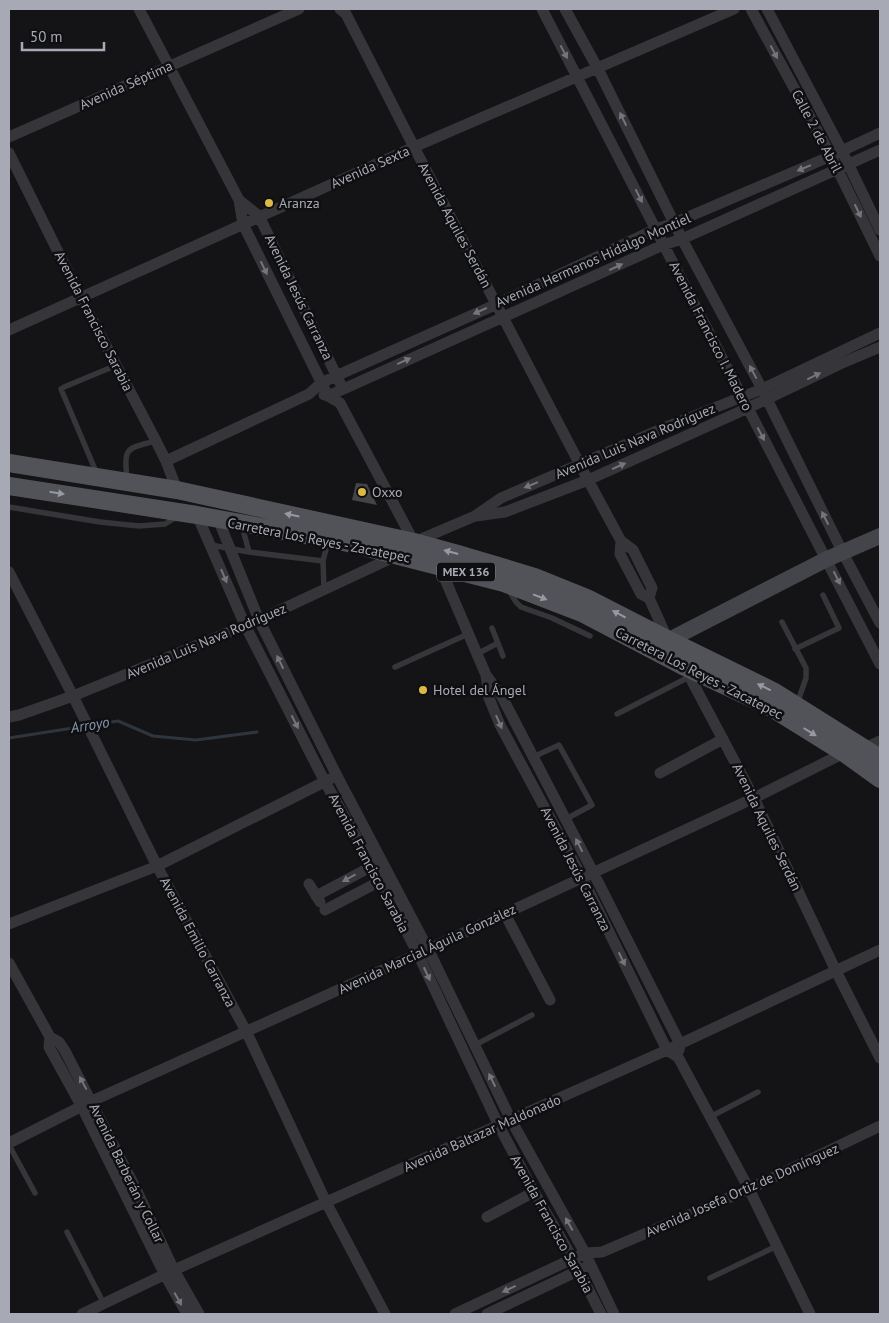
<svg xmlns="http://www.w3.org/2000/svg" width="889" height="1323" viewBox="0 0 889 1323" font-family="'PT Sans',sans-serif">
	<rect width="100%" height="100%" fill="#141416"/>
	<g fill="none" stroke-linecap="round" stroke-linejoin="round">
		<path stroke="#2f353d" stroke-width="3" d="M 9,738 L 118,721 L 153,736 L 196,740 L 257,732"/>
	</g>
	<path fill="#444448" d="M 356,483 L 367,484 L 377,505 L 352,500 Z"/>
	<g fill="none" stroke-linecap="round" stroke-linejoin="round">
		<path stroke="#36363a" stroke-width="5.5" d="M 97,474 L 61,389 L 64,387 L 117,365
			M 127,480 C 124,447 125,449 156,441
			M 9,507 L 100,522 L 139,526 L 165,524 L 178,516
			M 242,526 L 249,552 L 323,561 L 328,541
			M 211,545 L 249,552
			M 323,561 L 324,590
			M 508,589 L 516,602 L 521,607 L 552,618 L 590,636
			M 782,622 L 806,668 L 806,678 L 797,704
			M 492,628 L 503,656
			M 795,649 L 839,628 L 823,595
			M 477,654 L 498,643
			M 395,667 L 468,634
			M 617,714 L 689,677
			M 533,757 L 559,745 L 592,805 L 566,819
			M 475,1045 L 532,1015
			M 710,1117 L 758,1092
			M 9,1145 L 35,1193
			M 67,1232 L 104,1304
			M 710,1278 L 777,1246"/>
		<path stroke="#36363a" stroke-width="11" d="M 139,9 L 239,200 L 243,224 L 328,396 L 340,403 L 414,542 L 475,516 L 501,498 L 666,427 L 762,389 L 880,333
			M 340,9 L 346,14 L 414,147 L 588,480 L 621,541 L 633,550 L 652,588 L 649,598
			M 542,9 L 880,664
			M 565,9 L 598,69 L 682,239 L 762,389 L 843,553 L 880,623
			M 751,9 L 831,156 L 880,256
			M 767,9 L 842,151 L 880,230
			M 9,137 L 299,9
			M 9,153 L 81,298 L 156,441 L 166,461 L 177,490
			M 239,200 L 259,216 L 340,383
			M 9,330 L 414,147 L 734,9
			M 324,395 L 328,396 L 663,245 L 682,239 L 880,150
			M 166,461 L 309,394 L 321,383 L 336,376 L 497,304 L 656,229 L 674,223 L 831,156 L 880,133
			M 197,515 L 245,625 L 325,782 L 372,865 L 418,954 L 499,1126 L 534,1192 L 573,1259 L 601,1314
			M 476,516 L 505,512 L 588,480 L 748,408 L 840,364 L 880,347
			M 218,519 L 259,620 L 337,776 L 428,949 L 511,1120 L 585,1253 L 614,1314
			M 621,541 L 620,554 L 641,594 L 649,598 L 668,640
			M 439,565 L 486,675 L 501,695 L 593,872 L 680,1044 L 679,1050
			M 9,572 L 73,696 L 157,866 L 246,1031 L 326,1202 L 385,1314
			M 684,666 L 754,798 L 836,971 L 880,1058
			M 486,675 L 489,698 L 500,725 L 582,877 L 667,1050 L 678,1057 L 749,1189 L 810,1314
			M 9,717 L 19,715 L 73,696 L 259,620 L 398,555
			M 865,748 L 880,741
			M 660,773 L 723,739
			M 309,884 L 320,902
			M 316,896 L 378,863
			M 325,910 L 386,878
			M 505,914 L 550,1000
			M 9,924 L 157,866 L 330,779
			M 9,963 L 50,1037 L 49,1047 L 82,1107 L 165,1275 L 187,1314
			M 50,1037 L 59,1042 L 65,1051 L 136,1189 L 174,1270 L 199,1314
			M 9,1143 L 92,1101 L 418,954 L 754,798 L 844,753
			M 487,1217 L 534,1192
			M 82,1314 L 174,1270 L 667,1050 L 880,950
			M 455,1314 L 585,1253 L 602,1252 L 749,1189 L 880,1126
			M 487,1314 L 584,1268"/>
		<path stroke="#44454a" stroke-width="16" d="M 669,640 L 827,559 L 880,536"/>
		<path stroke="#525359" stroke-width="18" d="M 9,463 L 177,490 L 414,542 L 465,556 L 535,577 L 587,598 L 669,640 L 775,692 L 880,758
			M 9,486 L 197,515 L 348,543 L 504,583 L 582,613 L 683,666 L 770,707 L 844,753 L 880,779"/>
	</g>
	<defs><path id="oneway-solid" d="M-6-.8H1V-3.2L6.5 0L1 3.2V.8H-6Z" transform="scale(1.25)"/></defs>
	<g fill="#74767d">
		<use href="#oneway-solid" transform="translate(564 52) rotate(62)"/>
		<use href="#oneway-solid" transform="translate(774 52) rotate(62)"/>
		<use href="#oneway-solid" transform="translate(623 119) rotate(-116)"/>
		<use href="#oneway-solid" transform="translate(804 168) rotate(157)"/>
		<use href="#oneway-solid" transform="translate(639 196) rotate(63)"/>
		<use href="#oneway-solid" transform="translate(858 211) rotate(64)"/>
		<use href="#oneway-solid" transform="translate(616 267) rotate(-25)"/>
		<use href="#oneway-solid" transform="translate(264 268) rotate(64)"/>
		<use href="#oneway-solid" transform="translate(480 311) rotate(156)"/>
		<use href="#oneway-solid" transform="translate(404 361) rotate(-24)"/>
		<use href="#oneway-solid" transform="translate(753 372) rotate(-118)"/>
		<use href="#oneway-solid" transform="translate(814 376) rotate(-26)"/>
		<use href="#oneway-solid" transform="translate(761 434) rotate(62)"/>
		<use href="#oneway-solid" transform="translate(619 466) rotate(-24)"/>
		<use href="#oneway-solid" transform="translate(531 485) rotate(158)"/>
		<use href="#oneway-solid" transform="translate(825 518) rotate(-117)"/>
		<use href="#oneway-solid" transform="translate(224 576) rotate(67)"/>
		<use href="#oneway-solid" transform="translate(837 578) rotate(63)"/>
		<use href="#oneway-solid" transform="translate(280 662) rotate(-116)"/>
		<use href="#oneway-solid" transform="translate(295 722) rotate(63)"/>
		<use href="#oneway-solid" transform="translate(499 722) rotate(66)"/>
		<use href="#oneway-solid" transform="translate(579 845) rotate(-117)"/>
		<use href="#oneway-solid" transform="translate(349 878) rotate(151)"/>
		<use href="#oneway-solid" transform="translate(622 959) rotate(64)"/>
		<use href="#oneway-solid" transform="translate(427 974) rotate(65)"/>
		<use href="#oneway-solid" transform="translate(492 1080) rotate(-116)"/>
		<use href="#oneway-solid" transform="translate(83 1083) rotate(-118)"/>
		<use href="#oneway-solid" transform="translate(569 1224) rotate(-119)"/>
		<use href="#oneway-solid" transform="translate(509 1289) rotate(155)"/>
		<use href="#oneway-solid" transform="translate(178 1299) rotate(61)"/>
	</g>
	<g fill="#9699a2">
		<use href="#oneway-solid" transform="translate(57 493) rotate(9)"/>
		<use href="#oneway-solid" transform="translate(292 515) rotate(-168)"/>
		<use href="#oneway-solid" transform="translate(451 552) rotate(-165)"/>
		<use href="#oneway-solid" transform="translate(540 597) rotate(21)"/>
		<use href="#oneway-solid" transform="translate(619 614) rotate(-152)"/>
		<use href="#oneway-solid" transform="translate(764 687) rotate(-154)"/>
		<use href="#oneway-solid" transform="translate(810 732) rotate(32)"/>
	</g>
	<g fill="#deba44" stroke="#0f0f11" stroke-width="2">
		<circle cx="269" cy="203" r="5"/>
		<circle cx="362" cy="492" r="5"/>
		<circle cx="423" cy="690" r="5"/>
	</g>
	<g text-anchor="middle" stroke-width="5" stroke-linejoin="round" paint-order="stroke">
		<rect fill="#0f0f11" stroke="#797c83" stroke-width="1" x="437" y="562.5" width="58" height="19" rx="4"/>
		<g font-size="12" font-weight="bold" fill="#a7aab4">
			<text x="466" y="576">MEX 136</text>
		</g>
		<g font-size="14" fill="#a7aab4" stroke="#0f0f11">
			<text transform="translate(126 85) rotate(-24)" y="5">Avenida Séptima</text>
			<text transform="translate(817 131) rotate(62)" y="5">Calle 2 de Abril</text>
			<text transform="translate(370 167) rotate(-24)" y="5">Avenida Sexta</text>
			<text transform="translate(455 225) rotate(62)" y="5">Avenida Aquiles Serdán</text>
			<text transform="translate(593 260) rotate(-24)" y="5">Avenida Hermanos Hidalgo Montiel</text>
			<text transform="translate(299 297) rotate(64)" y="5">Avenida Jesús Carranza</text>
			<text transform="translate(94 321) rotate(63)" y="5">Avenida Francisco Sarabia</text>
			<text transform="translate(711 336) rotate(63)" y="5">Avenida Francisco I. Madero</text>
			<text transform="translate(635 441) rotate(-23)" y="5">Avenida Luis Nava Rodríguez</text>
			<text transform="translate(319 540) rotate(11)" y="5">Carretera Los Reyes - Zacatepec</text>
			<text transform="translate(206 641) rotate(-23)" y="5">Avenida Luis Nava Rodríguez</text>
			<text transform="translate(699 673) rotate(27)" y="5">Carretera Los Reyes - Zacatepec</text>
			<text transform="translate(767 827) rotate(64)" y="5">Avenida Aquiles Serdán</text>
			<text transform="translate(369 863) rotate(62)" y="5">Avenida Francisco Sarabia</text>
			<text transform="translate(576 869) rotate(63)" y="5">Avenida Jesús Carranza</text>
			<text transform="translate(198 942) rotate(62)" y="5">Avenida Emilio Carranza</text>
			<text transform="translate(427 949) rotate(-25)" y="5">Avenida Marcial Águila González</text>
			<text transform="translate(482 1133) rotate(-24)" y="5">Avenida Baltazar Maldonado</text>
			<text transform="translate(127 1173) rotate(64)" y="5">Avenida Barberán y Collar</text>
			<text transform="translate(742 1190) rotate(-24)" y="5">Avenida Josefa Ortiz de Domínguez</text>
			<text transform="translate(552 1224) rotate(61)" y="5">Avenida Francisco Sarabia</text>
		</g>
		<g font-size="14" fill="#a7aab4" stroke="#0f0f11" text-anchor="start">
			<text x="279" y="208">Aranza</text>
			<text x="372" y="497">Oxxo</text>
			<text x="433" y="695">Hotel del Ángel</text>
		</g>
		<g font-size="15" font-style="italic" fill="#8294ac" stroke="#0f0f11">
			<text transform="translate(90 725) rotate(-9)" y="5">Arroyo</text>
		</g>
	</g>
	<rect width="889" height="1323" fill="none" stroke="#a7aab4" stroke-width="20"/>
	<path d="M22 42v8h82v-8" fill="none" stroke="#a7aab4" stroke-width="2.5"/>
	<text x="30" y="42" font-size="15" fill="#a7aab4" stroke="#0f0f11" stroke-width="4" paint-order="stroke">50 m</text>
</svg>
